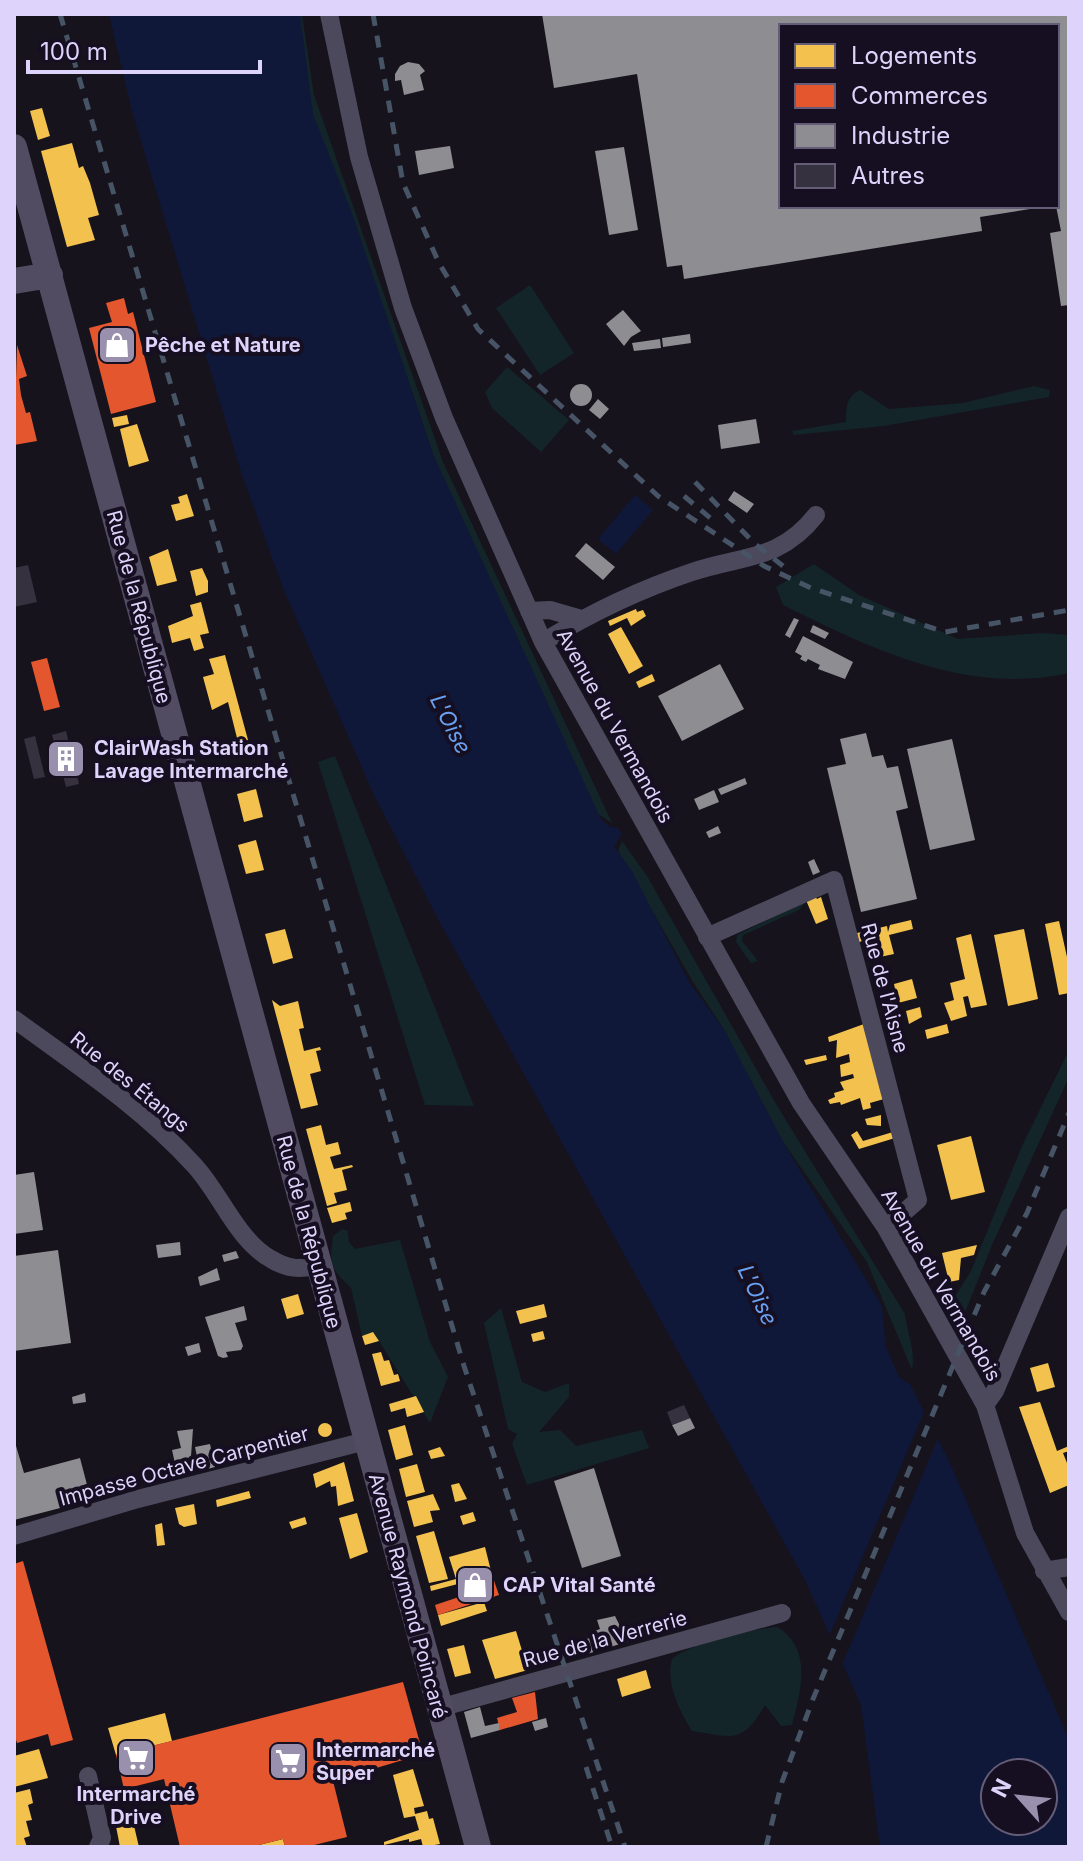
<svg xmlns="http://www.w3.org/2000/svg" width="1083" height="1861" viewBox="0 0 1083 1861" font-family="Inter,sans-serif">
	<rect width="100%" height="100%" fill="#16131d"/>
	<path fill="#132529" d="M 290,14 L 302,14 L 314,95 L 443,462 L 612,823 L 592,810 L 432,474 L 306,97 Z
		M 530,285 L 574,353 L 540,375 L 496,308 Z
		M 507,367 L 569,420 L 541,452 L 492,408 L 485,392 Z
		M 1034,386 L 1050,390 L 1049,397 L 884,426 L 794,435 L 792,431 L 846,422 C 846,409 846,396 860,390 L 889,409 L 963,403 Z
		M 814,564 L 859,595 L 958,639 L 1042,633 L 1069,635 L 1069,673 C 967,696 872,649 783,605 L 776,587 Z
		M 335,756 L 474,1106 L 425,1105 L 318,762 Z
		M 622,841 L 647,876 L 776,1104 L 905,1314 C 907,1333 916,1351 912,1370 L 867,1262 L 774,1129 L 725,1031 L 693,982 L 618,851 Z
		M 802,903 L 804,904 L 799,910 L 743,935 L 742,941 L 758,961 L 751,963 L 736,942 L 737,935 Z
		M 1069,1050 L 1069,1077 L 992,1245 L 962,1320 L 953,1314 L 954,1298 L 971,1271 L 1022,1146 Z
		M 342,1229 L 348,1231 L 349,1242 L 355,1249 L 400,1240 L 430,1342 L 448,1377 L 430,1423 L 374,1333 L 362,1336 L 351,1288 C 331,1268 329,1267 333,1236 Z
		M 501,1308 L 522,1382 L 545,1392 L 569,1383 L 569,1397 L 539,1432 L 560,1430 L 576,1446 L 642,1430 L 649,1448 L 527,1485 L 512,1444 L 517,1434 L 508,1429 L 484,1323 Z
		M 777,1627 C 813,1648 801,1692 792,1725 L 781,1726 L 765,1705 C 742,1745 732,1737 692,1731 C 680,1712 665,1682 672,1659 C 692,1642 750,1629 777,1627 Z"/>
	<path fill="#0f1839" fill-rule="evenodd" d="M 109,14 L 300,14 L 313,114 L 353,216 L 434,456 L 601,819 L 610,827 L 618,828 L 622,834 L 614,846 L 632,871 L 689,982 L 725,1031 L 786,1147 L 882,1306 L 886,1347 L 899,1377 L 910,1384 L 950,1463 L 1069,1740 L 1069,1847 L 880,1847 L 861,1705 L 805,1580 L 439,921 L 374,795 L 283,588 L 242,475 L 132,111 ZM 995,1773 L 1043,1773 L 1043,1821 L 995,1821 Z
		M 635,495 L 653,510 L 616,554 L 598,539 Z"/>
	<path fill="#16131d" d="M 926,1407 L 939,1436 L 840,1670 L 827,1641 Z"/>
	<path fill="#f2c14e" d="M 42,108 L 50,136 L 38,140 L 30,111 Z
		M 72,143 L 79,168 L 83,166 L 90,183 L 99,215 L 88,218 L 95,240 L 67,247 L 41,151 Z
		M 127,415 L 129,424 L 114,427 L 112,418 Z
		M 137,424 L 149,461 L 129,467 L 120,429 Z
		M 187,494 L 194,516 L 176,521 L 171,505 L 180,503 L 178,497 Z
		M 168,549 L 177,581 L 157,586 L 149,557 Z
		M 202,568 L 208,581 L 208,592 L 196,596 L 190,571 Z
		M 201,602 L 209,633 L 200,635 L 204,648 L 194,651 L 190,638 L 172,643 L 168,626 L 193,616 L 190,605 Z
		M 636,609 L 637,612 L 643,610 L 646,616 L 631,626 L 627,618 L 610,626 L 608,621 Z
		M 621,627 L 643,666 L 629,674 L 608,634 Z
		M 225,655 L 248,740 L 238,742 L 228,702 L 212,710 L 203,677 L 214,674 L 209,659 Z
		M 652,674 L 655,681 L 639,688 L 636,682 Z
		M 256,789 L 263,817 L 244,822 L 237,794 Z
		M 256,840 L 264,870 L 246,874 L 238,845 Z
		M 815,896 L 817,899 L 821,897 L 828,919 L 816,924 L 806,900 Z
		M 911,920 L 913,929 L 889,935 L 894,954 L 875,958 L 872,939 L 859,942 L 857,933 L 887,926 L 888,932 L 890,925 Z
		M 1059,921 L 1069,966 L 1069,993 L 1059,995 L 1045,924 Z
		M 285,929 L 293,958 L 273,964 L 265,934 Z
		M 1024,929 L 1038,999 L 1008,1006 L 994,935 Z
		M 971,934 L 987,1005 L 971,1008 L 968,996 L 963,997 L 967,1016 L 951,1021 L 944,1003 L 954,1000 L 950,983 L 965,979 L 956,938 Z
		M 912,979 L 917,998 L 898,1003 L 894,984 Z
		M 272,1000 L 280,1006 L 298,1001 L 304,1028 L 299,1029 L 304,1051 L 320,1047 L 321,1050 L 316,1051 L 321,1071 L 310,1074 L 318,1105 L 301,1109 Z
		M 920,1007 L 922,1017 L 909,1024 L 906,1011 Z
		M 864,1024 L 884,1099 L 870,1103 L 871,1108 L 863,1110 L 860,1098 L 841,1105 L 840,1102 L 830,1104 L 828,1100 L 835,1097 L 834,1093 L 844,1090 L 840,1082 L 854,1078 L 853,1074 L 841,1077 L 840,1065 L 850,1062 L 849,1054 L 836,1058 L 837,1040 L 829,1042 L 828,1037 Z
		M 947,1024 L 949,1033 L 927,1039 L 925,1030 Z
		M 826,1055 L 827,1060 L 806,1065 L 804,1060 Z
		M 881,1115 L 881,1126 L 867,1125 L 865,1119 Z
		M 321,1125 L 326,1145 L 338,1142 L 341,1154 L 330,1157 L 334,1169 L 352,1165 L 353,1167 L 342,1170 L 347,1190 L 334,1193 L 337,1203 L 327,1206 L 306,1129 Z
		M 857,1131 L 863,1141 L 893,1132 L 895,1138 L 859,1149 L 851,1135 Z
		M 971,1136 L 985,1192 L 951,1200 L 937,1145 Z
		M 350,1202 L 352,1211 L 345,1213 L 347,1219 L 332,1223 L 327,1208 Z
		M 977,1245 L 974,1255 L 961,1258 L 959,1280 L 949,1282 L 942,1253 Z
		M 298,1294 L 304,1314 L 287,1319 L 281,1299 Z
		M 544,1304 L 547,1317 L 520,1324 L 516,1311 Z
		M 543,1331 L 545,1339 L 533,1342 L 531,1334 Z
		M 373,1332 L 379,1341 L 365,1345 L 362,1336 Z
		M 381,1352 L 384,1361 L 389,1360 L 394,1375 L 398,1374 L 400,1381 L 381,1386 L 372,1354 Z
		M 1048,1363 L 1055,1387 L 1037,1392 L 1030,1368 Z
		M 416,1396 L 424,1412 L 407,1417 L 405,1408 L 391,1412 L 389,1404 Z
		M 1040,1402 L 1057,1451 L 1069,1446 L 1069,1451 L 1063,1453 L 1069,1468 L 1069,1485 L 1050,1493 L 1019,1407 Z
		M318 1430a7 7 0 1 1 14 0a7 7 0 1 1-14 0Z
		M 405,1425 L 413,1455 L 396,1460 L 388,1430 Z
		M 440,1447 L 445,1456 L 431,1459 L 428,1451 Z
		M 344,1462 L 354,1501 L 338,1506 L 336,1486 L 331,1487 L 330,1481 L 316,1488 L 313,1474 Z
		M 417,1464 L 425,1492 L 406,1497 L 399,1469 Z
		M 459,1483 L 467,1499 L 455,1502 L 451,1485 Z
		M 249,1491 L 251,1498 L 217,1507 L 216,1500 Z
		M 433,1494 L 440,1510 L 430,1511 L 433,1522 L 414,1527 L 407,1501 Z
		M 194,1504 L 197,1524 L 184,1527 L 179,1524 L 175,1508 Z
		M 473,1512 L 476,1521 L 463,1525 L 460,1516 Z
		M 357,1513 L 368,1552 L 350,1559 L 339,1518 Z
		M 305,1517 L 307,1524 L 292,1529 L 289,1522 Z
		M 162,1523 L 165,1545 L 157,1546 L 155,1525 Z
		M 434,1531 L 448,1579 L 429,1583 L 416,1536 Z
		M 485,1547 L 492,1575 L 431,1591 L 430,1586 L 456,1579 L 449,1557 Z
		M 484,1602 L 487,1611 L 441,1626 L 438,1615 Z
		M 516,1631 L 528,1670 L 495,1679 L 482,1640 Z
		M 464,1645 L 471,1673 L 455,1677 L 447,1649 Z
		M 646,1670 L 651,1688 L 622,1697 L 617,1679 Z
		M 165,1713 L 172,1741 L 116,1755 L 108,1728 Z
		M 39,1749 L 48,1778 L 14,1787 L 14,1756 Z
		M 413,1769 L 424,1806 L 414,1808 L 415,1814 L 427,1811 L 429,1819 L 433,1818 L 440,1844 L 423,1847 L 421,1839 L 409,1842 L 409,1839 L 384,1845 L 384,1842 L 419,1830 L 415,1816 L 404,1818 L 393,1775 Z
		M 30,1789 L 33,1803 L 28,1805 L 32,1820 L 26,1821 L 30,1836 L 24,1838 L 27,1847 L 14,1847 L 14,1793 Z
		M 131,1813 L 139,1847 L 120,1847 L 114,1816 Z
		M 283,1839 L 285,1847 L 255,1847 L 255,1846 Z"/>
	<path fill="#e4572e" d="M 124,298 L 128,314 L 133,312 L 156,402 L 111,414 L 89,328 L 112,322 L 106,303 Z
		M 17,345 L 27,376 L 19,379 L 21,395 L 26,413 L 30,412 L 37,441 L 14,445 Z
		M 47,658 L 60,707 L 44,711 L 31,662 Z
		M 23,1561 L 73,1740 L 51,1746 L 48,1734 L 17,1743 L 14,1733 L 14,1564 Z
		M 492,1575 L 499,1595 L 438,1615 L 435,1605 L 468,1594 L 465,1582 Z
		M 403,1682 L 423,1754 L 333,1781 L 347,1837 L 306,1847 L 285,1847 L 283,1839 L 251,1847 L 180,1847 L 164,1779 L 124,1789 L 116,1755 Z
		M 535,1692 L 538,1719 L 500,1730 L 497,1718 L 517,1712 L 512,1698 Z"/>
	<path fill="#8d8d92" d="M 542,14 L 1069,14 L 1069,305 L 1061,306 L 1050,233 L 1061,231 L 1056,206 L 1057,26 L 781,26 L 781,206 L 1036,208 L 980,217 L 982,231 L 684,279 L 682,265 L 667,267 L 637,74 L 554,88 Z
		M 408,62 L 419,64 L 425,71 L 420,75 L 424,90 L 404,95 L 401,80 L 395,81 L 395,74 L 400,66 Z
		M 450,146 L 454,168 L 419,175 L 415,151 Z
		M 624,147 L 638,230 L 609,235 L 595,151 Z
		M 623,310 L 641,331 L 631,337 L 624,346 L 606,324 Z
		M 690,334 L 691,343 L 663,347 L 662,338 Z
		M 660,339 L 661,348 L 634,351 L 632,343 Z
		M570 395a11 11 0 1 1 22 0a11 11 0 1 1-22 0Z
		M 598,399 L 609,409 L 600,419 L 589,410 Z
		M 756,419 L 760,443 L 721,449 L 718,425 Z
		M 734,491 L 754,504 L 747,513 L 728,500 Z
		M 586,543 L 615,567 L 603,580 L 575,556 Z
		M 794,618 L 799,620 L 790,638 L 785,635 Z
		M 813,625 L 829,633 L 825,639 L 810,632 Z
		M 803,636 L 853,662 L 845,679 L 818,669 L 820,665 L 808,659 L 806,662 L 800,659 L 802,656 L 795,652 Z
		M 720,664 L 744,709 L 682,741 L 658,696 Z
		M 866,733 L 872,757 L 883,755 L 887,768 L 898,766 L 908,808 L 896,811 L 917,899 L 861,912 L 827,768 L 846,764 L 840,739 Z
		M 952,739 L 975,840 L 930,850 L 907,749 Z
		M 745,778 L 747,784 L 721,795 L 718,789 Z
		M 714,790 L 719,802 L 699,810 L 694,799 Z
		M 718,826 L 721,833 L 709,838 L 706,832 Z
		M 814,859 L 820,872 L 813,875 L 808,862 Z
		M 34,1172 L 43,1230 L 14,1234 L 14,1175 Z
		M 180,1242 L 181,1255 L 158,1258 L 156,1245 Z
		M 58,1250 L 71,1343 L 14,1351 L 14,1256 Z
		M 236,1251 L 239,1258 L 224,1262 L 222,1255 Z
		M 217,1268 L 220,1280 L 200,1286 L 198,1277 Z
		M 244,1306 L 247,1320 L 235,1323 L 243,1346 L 241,1350 L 226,1352 L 228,1357 L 223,1358 L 218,1356 L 205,1317 Z
		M 199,1343 L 201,1352 L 188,1356 L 185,1347 Z
		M 85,1393 L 86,1402 L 73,1404 L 72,1397 Z
		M 690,1418 L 695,1428 L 678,1436 L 672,1425 Z
		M 193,1429 L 191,1456 L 195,1473 L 178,1477 L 172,1450 L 181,1448 L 177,1431 Z
		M 14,1439 L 24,1473 L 80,1458 L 91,1500 L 14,1520 Z
		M 210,1444 L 215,1467 L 200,1471 L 195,1447 Z
		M 594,1468 L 621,1556 L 582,1568 L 554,1481 Z
		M 615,1616 L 622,1630 L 636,1626 L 640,1638 L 587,1654 L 583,1640 L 590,1638 L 589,1633 L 600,1629 L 597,1620 Z
		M 480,1707 L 485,1726 L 499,1723 L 500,1730 L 471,1738 L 464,1712 Z
		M 546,1718 L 548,1727 L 535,1731 L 532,1722 Z"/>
	<path fill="#36313f" d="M 28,565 L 37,602 L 14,607 L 14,568 Z
		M 66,731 L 79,784 L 66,787 L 52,735 Z
		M 35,736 L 45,777 L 34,779 L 24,739 Z
		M 684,1405 L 690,1418 L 672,1425 L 667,1412 Z"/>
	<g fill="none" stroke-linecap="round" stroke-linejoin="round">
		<path stroke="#4c495d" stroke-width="18" d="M 329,14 L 359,157 L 403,308 L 444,418 L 543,642 L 801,1103 L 886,1228 L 985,1405 L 1025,1533 L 1069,1612
			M 529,611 L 550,610 L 581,619
			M 543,642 C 589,614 641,589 692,572 C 743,555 780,561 816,515
			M 707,937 L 834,880 L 918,1200 L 886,1228
			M 14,1019 C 77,1065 142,1108 194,1165 C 221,1194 236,1239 271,1259 C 287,1269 300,1270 317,1265
			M 985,1405 L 995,1391 L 1069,1217
			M 14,1536 L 138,1499 L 366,1441
			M 1044,1571 L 1069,1567
			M 439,1708 L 782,1613
			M 88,1776 L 102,1838 L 98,1847"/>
		<path stroke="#524c63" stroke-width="26" d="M 14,147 L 478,1847
			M 14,281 L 50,275"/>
		<path stroke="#465466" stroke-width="5" stroke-dasharray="12 10" stroke-linecap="butt" d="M 60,14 L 464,1366 L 625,1847
			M 373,14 L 403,183 L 439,263 L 478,329 L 658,496 L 764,566 L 811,588 L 945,632 L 1069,610
			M 695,482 L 755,544 L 783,566
			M 684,496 L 715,522
			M 586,1767 L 612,1847
			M 766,1847 L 782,1782 L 813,1699 L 984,1292 L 1027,1213 L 1069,1113"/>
	</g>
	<defs>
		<g id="shop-square" transform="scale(2)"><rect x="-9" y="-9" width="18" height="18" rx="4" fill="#9890ad" stroke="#150f21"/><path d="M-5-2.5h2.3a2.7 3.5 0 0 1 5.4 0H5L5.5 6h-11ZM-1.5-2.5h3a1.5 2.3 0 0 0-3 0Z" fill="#fff"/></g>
		<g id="building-square" transform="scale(2)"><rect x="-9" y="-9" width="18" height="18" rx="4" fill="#9890ad" stroke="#150f21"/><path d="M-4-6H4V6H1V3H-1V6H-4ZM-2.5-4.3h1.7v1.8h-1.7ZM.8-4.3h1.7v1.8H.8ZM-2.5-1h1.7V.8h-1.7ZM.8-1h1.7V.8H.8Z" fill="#fff"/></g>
		<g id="supermarket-square" transform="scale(2)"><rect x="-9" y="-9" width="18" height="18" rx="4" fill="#9890ad" stroke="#150f21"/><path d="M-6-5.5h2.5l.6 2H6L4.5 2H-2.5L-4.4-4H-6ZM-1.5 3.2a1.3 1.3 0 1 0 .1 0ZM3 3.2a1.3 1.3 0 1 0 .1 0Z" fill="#fff"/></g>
	</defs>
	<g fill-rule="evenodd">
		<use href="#shop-square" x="117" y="345"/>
		<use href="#building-square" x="66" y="759"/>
		<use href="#shop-square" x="475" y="1585"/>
		<use href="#supermarket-square" x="136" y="1758"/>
		<use href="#supermarket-square" x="288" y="1761"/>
	</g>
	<g text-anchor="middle" stroke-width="8" stroke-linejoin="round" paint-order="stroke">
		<g font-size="20" font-weight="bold" fill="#ded3fb" stroke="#150f21" text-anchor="start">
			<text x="145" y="352">Pêche et Nature</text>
			<text x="94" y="755">ClairWash Station<tspan x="94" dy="23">Lavage Intermarché</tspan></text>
			<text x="503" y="1592">CAP Vital Santé</text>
			<text x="316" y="1757">Intermarché<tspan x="316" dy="23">Super</tspan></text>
			<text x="136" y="1801" text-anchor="middle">Intermarché<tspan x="136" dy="23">Drive</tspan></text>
		</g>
		<g font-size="20" fill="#ded3fb" stroke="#150f21">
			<text transform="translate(139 607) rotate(75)" y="7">Rue de la République</text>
			<text transform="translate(615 726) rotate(61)" y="7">Avenue du Vermandois</text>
			<text transform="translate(885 988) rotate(75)" y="7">Rue de l'Aisne</text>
			<text transform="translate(130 1082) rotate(39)" y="7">Rue des Étangs</text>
			<text transform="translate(309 1232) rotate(75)" y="7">Rue de la République</text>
			<text transform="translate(941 1285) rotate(60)" y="7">Avenue du Vermandois</text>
			<text transform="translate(184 1466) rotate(-15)" y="7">Impasse Octave Carpentier</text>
			<text transform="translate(408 1596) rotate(75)" y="7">Avenue Raymond Poincaré</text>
			<text transform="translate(605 1639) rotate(-15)" y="7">Rue de la Verrerie</text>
		</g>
		<g font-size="22" font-style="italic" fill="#6aa0f2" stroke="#150f21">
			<text transform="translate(451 724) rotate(63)" y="8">L'Oise</text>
			<text transform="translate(758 1295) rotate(65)" y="8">L'Oise</text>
		</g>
	</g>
	<rect width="1083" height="1861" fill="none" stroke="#ded3fb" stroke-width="32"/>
	<rect x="779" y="24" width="280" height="184" fill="#150f21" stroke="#655d78" stroke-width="2"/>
	<rect x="795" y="44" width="40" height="24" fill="#f2c14e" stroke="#655d78" stroke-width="2"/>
	<text x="851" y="64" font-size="24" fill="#ded3fb">Logements</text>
	<rect x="795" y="84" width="40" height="24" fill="#e4572e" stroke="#655d78" stroke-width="2"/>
	<text x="851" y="104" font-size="24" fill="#ded3fb">Commerces</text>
	<rect x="795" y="124" width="40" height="24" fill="#8d8d92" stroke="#655d78" stroke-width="2"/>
	<text x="851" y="144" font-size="24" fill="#ded3fb">Industrie</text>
	<rect x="795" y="164" width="40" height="24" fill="#36313f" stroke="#655d78" stroke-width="2"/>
	<text x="851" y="184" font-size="24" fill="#ded3fb">Autres</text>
	<g transform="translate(1019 1797) rotate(297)"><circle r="38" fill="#150f21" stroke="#655d78" stroke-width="2"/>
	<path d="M0-6L14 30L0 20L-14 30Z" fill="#9890ad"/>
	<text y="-12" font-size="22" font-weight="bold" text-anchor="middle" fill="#ded3fb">N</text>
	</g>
	<path d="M28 60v12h232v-12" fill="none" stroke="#ded3fb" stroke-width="4"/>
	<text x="40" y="60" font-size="24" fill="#ded3fb" stroke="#150f21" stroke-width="6" paint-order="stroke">100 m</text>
</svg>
